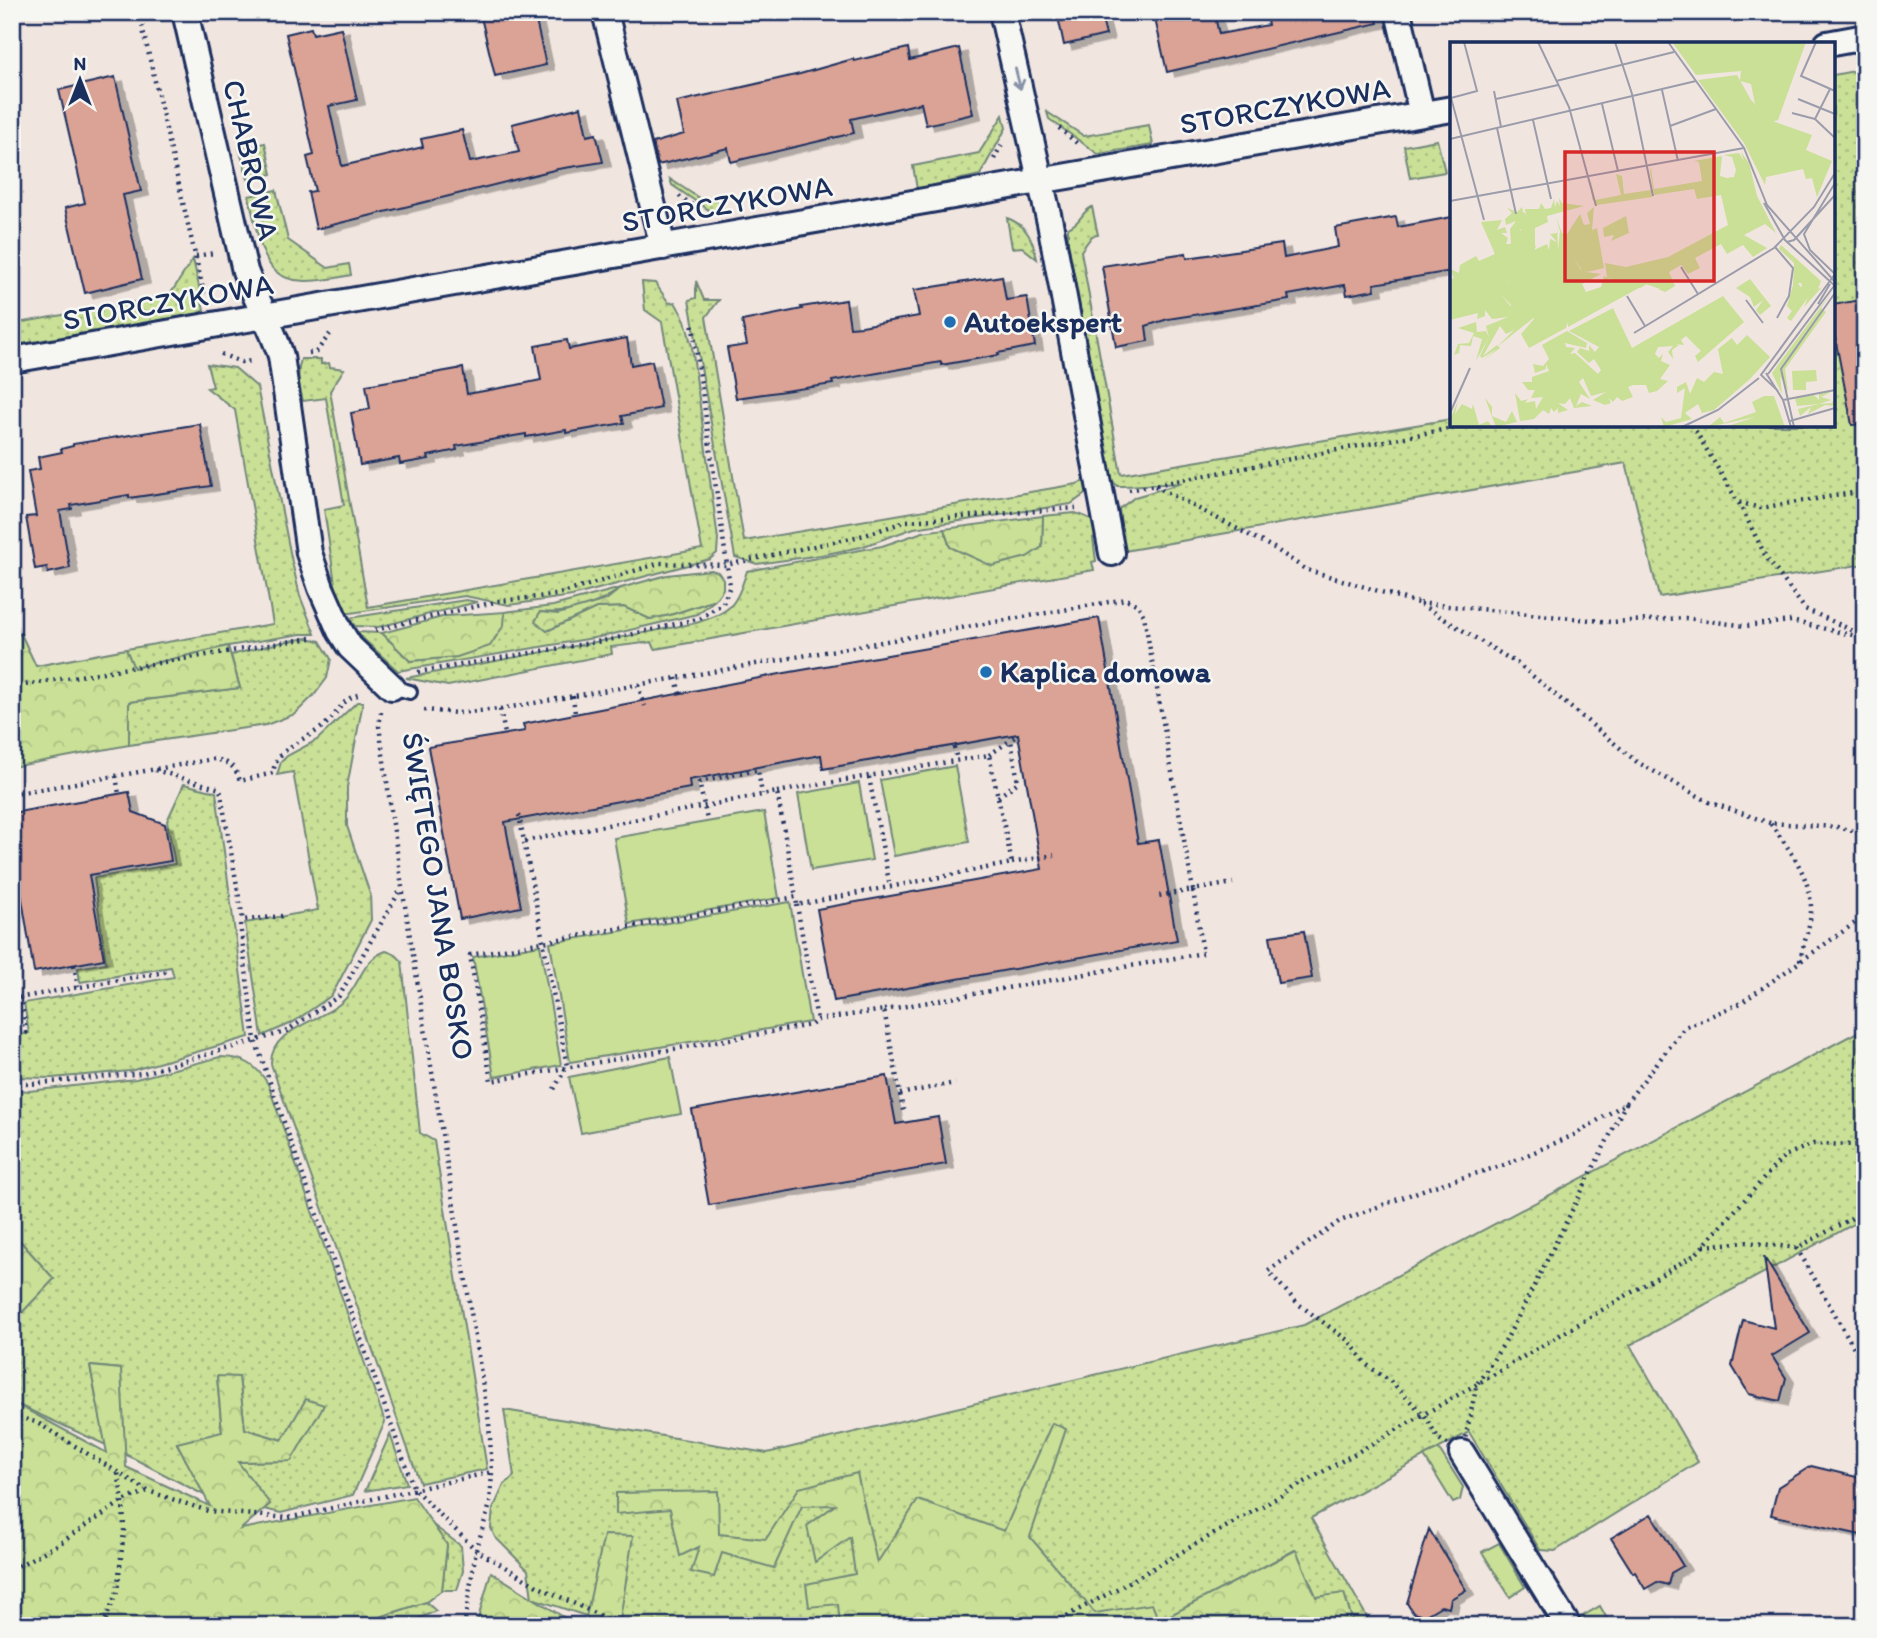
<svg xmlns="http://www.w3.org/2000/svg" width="1877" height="1638" viewBox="0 0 1877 1638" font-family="Itim,sans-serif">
	<defs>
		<pattern id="grass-dots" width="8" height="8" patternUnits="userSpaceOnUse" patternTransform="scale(1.75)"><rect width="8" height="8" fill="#c9e096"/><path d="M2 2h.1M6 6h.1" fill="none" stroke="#acc084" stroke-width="1.8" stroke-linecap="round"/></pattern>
		<pattern id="forest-crowns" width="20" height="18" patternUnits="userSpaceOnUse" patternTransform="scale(1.75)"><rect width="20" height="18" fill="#c9e096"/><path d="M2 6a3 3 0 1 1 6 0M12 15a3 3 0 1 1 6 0" fill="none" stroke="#acc084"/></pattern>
		<filter id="shadow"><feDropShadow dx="8" dy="4.5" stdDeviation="0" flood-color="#0004"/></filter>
	</defs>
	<rect width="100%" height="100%" fill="#f1e5df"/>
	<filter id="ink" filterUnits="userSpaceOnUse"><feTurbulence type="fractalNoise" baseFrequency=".0143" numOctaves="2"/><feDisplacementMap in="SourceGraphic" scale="14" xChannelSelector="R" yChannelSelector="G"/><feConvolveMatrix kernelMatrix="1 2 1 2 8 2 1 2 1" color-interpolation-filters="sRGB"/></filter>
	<g filter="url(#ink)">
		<path fill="url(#grass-dots)" stroke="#72887a" stroke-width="2" d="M 1865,69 L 1865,564 L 1659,597 L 1626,463 L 1124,551 L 1119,509 L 1135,497 L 1182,483 L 1124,486 L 1117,486 L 1111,479 L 1068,243 L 1068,228 C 1082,222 1080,213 1092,207 L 1098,235 L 1092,236 L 1081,251 L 1121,474 L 1452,419 L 1452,425 L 1833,425 L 1833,75 Z
			M 1047,112 L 1084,136 L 1149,125 L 1153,145 L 1098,154 L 1049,119 Z
			M 1003,115 L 1006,128 L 980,175 L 917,189 L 913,166 L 979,153 Z
			M 1437,140 L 1445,172 L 1410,178 L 1404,146 Z
			M 265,143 L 272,174 L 248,179 L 239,148 Z
			M 670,179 L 705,202 L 721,199 L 724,210 L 713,213 L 672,185 Z
			M 276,190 L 288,240 L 328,268 L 349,264 L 351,275 C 267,293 265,271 249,196 Z
			M 1007,218 C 1027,225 1033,240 1037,259 L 1022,247 L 1012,248 Z
			M 193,259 L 204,310 L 196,315 L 12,347 L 12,324 L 169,296 Z
			M 696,281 L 704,300 L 719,300 L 706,317 L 744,541 L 1077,484 L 1086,480 L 1088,492 L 1071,504 L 914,528 L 861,547 L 821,555 L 757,564 L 735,557 L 689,300 L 696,298 Z
			M 642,282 L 655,283 L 669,303 L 675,302 L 685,320 L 692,347 L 718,539 L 717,553 L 710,559 L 572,596 L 509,605 L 465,596 L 344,614 L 337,597 L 324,509 L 344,505 L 326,398 L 303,401 C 299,385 296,375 301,359 L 321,359 L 321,364 L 329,363 L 330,367 L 344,369 L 330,391 L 368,607 L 702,549 L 662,322 L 645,310 Z
			M 207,364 L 235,368 L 257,387 L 292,562 L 300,596 L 315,634 L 301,634 L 228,646 L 133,668 L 126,649 L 273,624 L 235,410 L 207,388 L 213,387 Z
			M 1075,513 C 1094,519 1095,519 1098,539 L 1093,538 L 1096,561 L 1092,562 L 1094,570 L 655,649 L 652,642 L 611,647 L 612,654 L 448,686 L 406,678 L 696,623 C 732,611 735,607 747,571 L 882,546 L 923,532 L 944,529 L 950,547 L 1042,547 L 1043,516 Z
			M 621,588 C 598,605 568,615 540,612 L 547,631 L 596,608 L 624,607 L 650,619 L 670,615 L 715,600 L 697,614 L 605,636 L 398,671 L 356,632 L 382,633 L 410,661 L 457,657 L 503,625 L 505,612 L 553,606 Z
			M 466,600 L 477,602 L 378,627 L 355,626 L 349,618 Z
			M 307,638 L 320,641 L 331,659 L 327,678 L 315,694 L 295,714 L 266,725 L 129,745 L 129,702 L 240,688 L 231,655 L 283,642 Z
			M 357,702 L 363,702 L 347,787 L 347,826 L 370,894 L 371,920 L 332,995 L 292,1023 L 262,1036 L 245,923 L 318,910 L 293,772 L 277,775 L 281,762 L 287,756 L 317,740 Z
			M 184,784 L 216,792 L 249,1037 L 130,1071 L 52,1078 L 12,1077 L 12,1037 L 29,1033 L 24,1003 L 174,977 L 171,967 L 80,982 L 78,968 L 106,963 L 94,878 L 175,864 L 167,821 Z
			M 386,951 L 395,954 L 402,961 L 420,1133 L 434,1141 L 487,1469 L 420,1483 L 271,1064 C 270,1029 319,1022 341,1003 C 360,988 360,960 386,951 Z
			M 1865,1028 L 1865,1218 L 1630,1345 L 1698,1462 L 1555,1551 L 1540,1550 L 1469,1432 L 1311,1518 L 1372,1626 L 1354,1626 L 1344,1594 L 1317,1598 L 1295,1550 L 1159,1622 L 1112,1626 L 616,1626 L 532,1598 L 528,1570 L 495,1537 L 491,1528 L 493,1509 L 504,1485 L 514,1476 L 504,1410 L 767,1453 L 1304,1325 Z
			M 220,1057 C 243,1057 256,1064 268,1084 L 385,1422 L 353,1495 L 281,1513 L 264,1509 L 270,1504 L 237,1462 L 291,1461 L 306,1399 L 283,1440 L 245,1429 L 239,1377 L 217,1377 L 222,1433 L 177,1444 L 206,1496 L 125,1454 L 120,1369 L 90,1366 L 106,1445 L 14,1403 L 12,1398 L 12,1323 L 54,1279 L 12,1232 L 12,1089 L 29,1091 L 136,1079 Z
			M 390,1434 L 407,1484 L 365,1491 Z
			M 433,1525 L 461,1546 L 463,1571 L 457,1590 L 442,1590 L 447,1545 Z
			M 426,1602 L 436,1611 L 402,1626 L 355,1625 Z"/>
		<path fill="url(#forest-crowns)" stroke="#72887a" stroke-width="2" d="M 1043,516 L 1042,547 L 1027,557 L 992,566 L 950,547 L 944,529 Z
			M 711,570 L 718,572 L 723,579 L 723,589 L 715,600 L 670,615 L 650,619 L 624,607 L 596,608 L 547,631 L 535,622 L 540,612 L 558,614 L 606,600 L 621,588 L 667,575 Z
			M 505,612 L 504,625 L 490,646 L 457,657 L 410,661 L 382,633 L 446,616 Z
			M 21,634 L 36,666 L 126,649 L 134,668 L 228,646 L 240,688 L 129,702 L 129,745 L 12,767 L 12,636 Z
			M 12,1232 L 54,1279 L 12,1323 Z
			M 90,1366 L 121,1369 L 126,1467 L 210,1506 L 177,1443 L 222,1432 L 217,1376 L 239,1377 L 245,1429 L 282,1440 L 306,1399 L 324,1405 L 291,1461 L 238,1462 L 270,1504 L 241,1529 L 414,1497 L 447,1545 L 442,1590 L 426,1602 L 352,1626 L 12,1626 L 12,1398 L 14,1403 L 107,1453 Z
			M 1052,1423 L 1066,1429 L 1030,1537 L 1095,1613 L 1152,1604 L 1159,1621 L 1296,1550 L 1316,1597 L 1344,1593 L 1354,1626 L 899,1626 L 880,1623 L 879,1626 L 840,1626 L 838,1604 L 809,1607 L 806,1584 L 855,1574 L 850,1537 L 815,1562 L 807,1526 L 835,1505 L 802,1506 L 774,1568 L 722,1553 L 714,1577 L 691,1572 L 699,1547 L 680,1556 L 670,1509 L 616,1514 L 616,1493 L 718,1491 L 719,1534 L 766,1539 L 799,1488 L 857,1473 L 877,1563 L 918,1500 L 1004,1531 Z
			M 604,1535 L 633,1536 L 619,1626 L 584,1626 Z
			M 491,1572 L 578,1626 L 476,1626 Z"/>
		<path fill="#c9e096" stroke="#72887a" stroke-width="2" d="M 955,766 L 969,842 L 894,856 L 880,780 Z
			M 859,783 L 872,860 L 811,870 L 798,794 Z
			M 764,812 L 779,898 L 629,924 L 614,838 Z
			M 790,902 L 810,1022 L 570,1062 L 550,943 Z
			M 540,945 L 561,1065 L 494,1077 L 473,957 Z
			M 670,1057 L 681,1114 L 581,1133 L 569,1077 Z
			M 1439,1449 L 1463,1487 L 1460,1500 L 1453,1503 L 1424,1456 Z
			M 1499,1543 L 1525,1587 L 1510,1597 L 1482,1552 Z
			M 1600,1606 L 1611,1626 L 1587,1626 L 1581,1617 Z"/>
		<path fill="#dba395" stroke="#1b2f5e" stroke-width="2" filter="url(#shadow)" d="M 487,12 L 534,12 L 546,65 L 495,76 L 481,17 L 488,16 Z
			M 1057,12 L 1100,12 L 1106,35 L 1064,45 Z
			M 1182,12 L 1214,12 L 1219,34 L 1268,25 L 1265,12 L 1376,12 L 1378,23 L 1167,72 L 1155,19 Z
			M 311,28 L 313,34 L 341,28 L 357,100 L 329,106 L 342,166 L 423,147 L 421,139 L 462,130 L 470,162 L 519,152 L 512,124 L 581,107 L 587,136 L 596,134 L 603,162 L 558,169 L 316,229 L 308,192 L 315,191 L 307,157 L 314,155 L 286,34 Z
			M 908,48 L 910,60 L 959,48 L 973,114 L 926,125 L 921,103 L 851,119 L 854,133 L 731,162 L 728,148 L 658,165 L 653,143 L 684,134 L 677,102 L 800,74 L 853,59 L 854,61 Z
			M 115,77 L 141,191 L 123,195 L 142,279 L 85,293 L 65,208 L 85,203 L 59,90 Z
			M 1396,217 L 1398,227 L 1452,217 L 1452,271 L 1374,284 L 1375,290 L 1347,295 L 1345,285 L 1288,295 L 1289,300 L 1168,319 L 1146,326 L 1148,341 L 1116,347 L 1102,266 L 1186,253 L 1187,258 L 1282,244 L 1284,258 L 1338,247 L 1335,228 Z
			M 1002,276 L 1006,300 L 1027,297 L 1035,346 L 998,353 L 999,355 L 941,365 L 941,362 L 832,381 L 833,384 L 736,398 L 727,348 L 747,345 L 742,321 L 802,309 L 801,307 L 846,300 L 850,327 L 862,326 L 919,316 L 914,290 Z
			M 1865,299 L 1865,424 L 1852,425 L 1833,327 L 1833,305 Z
			M 627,338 L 631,365 L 652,361 L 661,408 L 622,416 L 624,423 L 566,433 L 566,430 L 526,437 L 526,434 L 456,446 L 457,450 L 428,456 L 429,459 L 400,464 L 399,458 L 360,465 L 351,413 L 370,409 L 366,385 L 463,368 L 467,394 L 517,385 L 541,380 L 535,346 L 567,340 L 569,349 Z
			M 200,424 L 211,486 L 129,498 L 129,495 L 71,505 L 72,509 L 60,511 L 70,568 L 48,573 L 47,567 L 35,569 L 26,517 L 36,516 L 28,471 L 40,469 L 38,457 L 62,452 L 61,449 L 73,446 L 73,444 Z
			M 1099,618 L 1138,843 L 1159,840 L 1177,940 L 834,1001 L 817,909 L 1042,869 L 1018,734 L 823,769 L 821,755 L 689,780 L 690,788 L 505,822 L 521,907 L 460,919 L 428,747 L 525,731 L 523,724 L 785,673 Z
			M 129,792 L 133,812 L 165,824 L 171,861 L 89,875 L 104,959 L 34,972 L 20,887 L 12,889 L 12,813 Z
			M 1304,931 L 1312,978 L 1278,983 L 1270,936 Z
			M 887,1076 L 896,1124 L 938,1117 L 946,1164 L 709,1205 L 692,1110 Z
			M 1764,1257 L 1810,1333 L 1772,1356 L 1786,1378 L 1780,1401 L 1749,1394 L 1732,1366 L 1743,1320 L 1774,1328 Z
			M 1811,1466 L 1865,1479 L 1865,1536 L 1771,1515 L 1778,1487 Z
			M 1651,1514 L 1683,1566 L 1671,1573 L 1668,1585 L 1657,1582 L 1645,1589 L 1635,1572 L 1633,1573 L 1611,1538 Z
			M 1429,1529 L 1466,1590 L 1451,1599 L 1449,1608 L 1441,1606 L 1424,1616 L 1413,1613 L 1407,1603 Z"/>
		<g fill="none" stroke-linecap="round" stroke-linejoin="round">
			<g stroke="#1b2f5e" stroke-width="18">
				<path id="lane" d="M 392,687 L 410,692"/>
			</g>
			<g stroke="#1b2f5e" stroke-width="30">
				<path id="street" d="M 185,12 L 245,271 C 256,300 272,327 281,356 L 309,553 L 321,588 L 340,631 L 350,647 L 392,687
					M 605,12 L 663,247
					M 1002,12 L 1050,223 L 1112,553
					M 1398,12 L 1422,114
					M 1827,44 L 1865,37
					M 12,360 L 1452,109
					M 1462,1453 L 1568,1626"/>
			</g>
			<path stroke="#1b2f5e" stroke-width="4.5" stroke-dasharray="2 5" stroke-linecap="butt" d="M 139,12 L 205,298
				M 1059,128 L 1079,145
				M 994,159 L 1003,142
				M 679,196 L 701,211
				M 196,256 L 214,253
				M 309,353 L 316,352 L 330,334
				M 221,354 L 241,362 L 252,361
				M 1692,425 L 1738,502 L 1760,508 L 1865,491
				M 1155,486 L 1274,548 L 1305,569 L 1418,603
				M 1129,490 L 1468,425
				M 1739,503 L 1766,557 L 1805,609 L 1865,636
				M 375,630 L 499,601 L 556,595 L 660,563 L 726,565 L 865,535 L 907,521 L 1076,508
				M 418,672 L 608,640 L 701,618 L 723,603 L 730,586 L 692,321
				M 676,678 L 680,694
				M 638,685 L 645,706
				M 12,687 L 311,638
				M 573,696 L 575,714
				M 500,709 L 1126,599 L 1138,605 L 1144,616 L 1193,890 L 1233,883
				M 424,710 L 458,713 L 500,709 L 505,734
				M 381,712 L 379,726 L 402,887 L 489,1423 L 492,1472 L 490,1504 L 476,1550 L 464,1626
				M 954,747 L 957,760
				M 989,755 L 1011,740
				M 155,770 L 220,789 L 243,920 L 283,916
				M 116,776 L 119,794
				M 869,777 L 890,887
				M 699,781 L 707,820
				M 699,782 L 758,770 L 762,794
				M 777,792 L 989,755 L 1012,863 L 797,905 L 796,897
				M 12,794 L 214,759 C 228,761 236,767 240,781 L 273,773 C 274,766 276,759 282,754 C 294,741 313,736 327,723 C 338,713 343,698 358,695
				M 998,797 L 1018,782 L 1011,740 L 1015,737
				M 519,815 L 567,1066 L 553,1091
				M 1770,823 L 1709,802 L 1637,762 L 1518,664 L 1418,603 L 1611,622 L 1685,618 L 1746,626 L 1791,621 L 1865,638
				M 525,841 L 777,792 L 796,897 L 470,955 L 491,1081 L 811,1025 L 817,1020 L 884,1010 L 904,1115
				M 1012,863 L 1054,855
				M 797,905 L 817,1020
				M 240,924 L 255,1040 L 414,1489 L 476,1550 L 537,1586 L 607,1619 L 660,1626
				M 1800,961 C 1803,945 1810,927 1811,912 C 1812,877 1789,849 1770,823 L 1837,827 L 1865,834
				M 74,965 L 78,987
				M 12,999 L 170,971
				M 884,1010 L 1203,953 L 1193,890 L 1158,896
				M 12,1035 L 26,1033 L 21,998
				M 12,1083 L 30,1084 L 143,1073 L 285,1032 L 339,996 L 401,889
				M 900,1094 L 955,1083
				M 1626,1103 L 1531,1292 L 1505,1342 L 1477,1384 L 1462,1453 L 1439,1439 L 1424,1415 L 1391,1382 L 1367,1365 L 1350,1342 L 1297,1303 L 1268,1271 L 1340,1221 L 1428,1188 L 1504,1165 L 1574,1135 Z
				M 1626,1103 L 1685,1027 L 1741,1003 L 1865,916
				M 1704,1246 L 1746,1242 L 1797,1248 L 1865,1211
				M 1797,1248 L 1865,1367
				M 12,1416 L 36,1422 L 148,1491 L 208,1511 L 288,1518 L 492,1472
				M 12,1569 L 59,1544 L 123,1501 L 148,1491
				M 103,1626 L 117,1592 L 124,1531 L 123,1501 L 118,1473
				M 1048,1626 L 1115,1590 L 1493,1375 L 1696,1254 L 1784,1156 L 1813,1144 L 1865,1145"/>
			<use href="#lane" stroke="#f6f6f2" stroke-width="12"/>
			<use href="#street" stroke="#f6f6f2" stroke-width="24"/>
		</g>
		<defs><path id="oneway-shaft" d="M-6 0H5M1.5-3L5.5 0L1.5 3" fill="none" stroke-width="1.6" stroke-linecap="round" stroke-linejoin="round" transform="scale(1.75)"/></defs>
		<use stroke="#8892a8" href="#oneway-shaft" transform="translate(1018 79) rotate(76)"/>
	</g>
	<g fill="#1f6fb2" stroke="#f6f6f2" stroke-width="2.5">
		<circle cx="950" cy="322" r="7"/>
		<circle cx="986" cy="672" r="7"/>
	</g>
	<g text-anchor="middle" stroke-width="5" stroke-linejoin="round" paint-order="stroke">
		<g font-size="30" fill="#1b2f5e" stroke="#f6f6f2">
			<text transform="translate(1285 106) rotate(-10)" y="10">STORCZYKOWA</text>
			<text transform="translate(251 160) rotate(77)" y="10">CHABROWA</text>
			<text transform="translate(727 204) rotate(-10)" y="10">STORCZYKOWA</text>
			<text transform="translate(168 302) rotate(-10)" y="10">STORCZYKOWA</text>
			<text transform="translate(438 896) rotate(81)" y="10">ŚWIĘTEGO JANA BOSKO</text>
		</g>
		<g font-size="30" font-weight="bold" fill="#1b2f5e" stroke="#f6f6f2" text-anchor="start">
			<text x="964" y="332">Autoekspert</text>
			<text x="1000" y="682">Kaplica domowa</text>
		</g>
	</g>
	<g transform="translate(1450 42)">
		<rect width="385" height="385" fill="#f1e5df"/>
		<path d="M 287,33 L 301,58 L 322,79 L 362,93 L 356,108 L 382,119 L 367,155 L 362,136 L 356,137 L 353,127 L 316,135 L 315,143 L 294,101 L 248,38 ZM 291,110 L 299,121 L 307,154 L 326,191 L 315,182 L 294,193 L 317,206 L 303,215 L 293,203 L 277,212 L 271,202 L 245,216 L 250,226 L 238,232 L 231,223 L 219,230 L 225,244 L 215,250 L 208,247 L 224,244 L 206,237 L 190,246 L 157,236 L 155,221 L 176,225 L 218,215 L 278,183 L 271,153 L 247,157 L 244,147 L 204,153 L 200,129 L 201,126 L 204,147 L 252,139 L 249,120 L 244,119 L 272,114 L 270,134 L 277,136 L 284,135 L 286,128 L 282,115 L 274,113 L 289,111 L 294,119 ZM 166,132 L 172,134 L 174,152 L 201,148 L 202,155 L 147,163 L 142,157 L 141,138 L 145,158 L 171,153 ZM 144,165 L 142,188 L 147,186 L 154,226 L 137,230 L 134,225 L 138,225 L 140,221 L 133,223 L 132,228 L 125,218 L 124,224 L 85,211 L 94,213 L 95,206 L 112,216 L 115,206 L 113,211 L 108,209 L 110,189 L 106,175 L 112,191 L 117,192 L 130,172 L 134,183 L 140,182 L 137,171 ZM 86,172 L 97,174 L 98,180 L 85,186 L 85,208 L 77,200 L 74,204 L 70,183 L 75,174 ZM 331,203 L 371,239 L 368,247 L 372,245 L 354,265 L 360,250 L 357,241 L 348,241 L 351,246 L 343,243 L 344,221 L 329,207 ZM 41,218 L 44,228 L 56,239 L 69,242 L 73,260 L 82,263 L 85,266 L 81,269 L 87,273 L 47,305 L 64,288 L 58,282 L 61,263 L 29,230 ZM 300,237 L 321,264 L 310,273 L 306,268 L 313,258 L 304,265 L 300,255 L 286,246 ZM 381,251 L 371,266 L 376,270 L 335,327 L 338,350 L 330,334 L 332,352 L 322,331 ZM 383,349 L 371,355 L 381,358 L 369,362 L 382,361 L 385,353 L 385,364 L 375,363 L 358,372 L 361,365 L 350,374 L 348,367 L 369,362 L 347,364 L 345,356 L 363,352 L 369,358 L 369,351 ZM 314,354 L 324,354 L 335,385 L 275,385 L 305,375 L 258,385 L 270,375 L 274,381 L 306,370 L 302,360 Z" fill="#c9e096"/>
		<path d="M 222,0 L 356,0 L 328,78 L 322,80 L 305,62 L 301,42 L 290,39 L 291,29 L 246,33 ZM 109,156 L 112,161 L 134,164 L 97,174 L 94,179 L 86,173 L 75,174 L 70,189 L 78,185 L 76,198 L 86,204 L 84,208 L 97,202 L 99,208 L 100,197 L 107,200 L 100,192 L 107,191 L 107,181 L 108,208 L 113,211 L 114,200 L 120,211 L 113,217 L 123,224 L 125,218 L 131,228 L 132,219 L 141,221 L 136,230 L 151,232 L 132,242 L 136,250 L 151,245 L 154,234 L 161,238 L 163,231 L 165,239 L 185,242 L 180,229 L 172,235 L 164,228 L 176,232 L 183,226 L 185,233 L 188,228 L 195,231 L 199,222 L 197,231 L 202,237 L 218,232 L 224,244 L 216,249 L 196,242 L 118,285 L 118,280 L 116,286 L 79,306 L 71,292 L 84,277 L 81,268 L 85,266 L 72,261 L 65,247 L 68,242 L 52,238 L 56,244 L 48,249 L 66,271 L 59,282 L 64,288 L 56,292 L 50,284 L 33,314 L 47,303 L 50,306 L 31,320 L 47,307 L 32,316 L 30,314 L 39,295 L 26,319 L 32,297 L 23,294 L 21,304 L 10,303 L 9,311 L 4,313 L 8,302 L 19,301 L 24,291 L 8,286 L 26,280 L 27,290 L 36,289 L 39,295 L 36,284 L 58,275 L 42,277 L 35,268 L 35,274 L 27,277 L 28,271 L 0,278 L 0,238 L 4,236 L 0,227 L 9,231 L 10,223 L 26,214 L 29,219 L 45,212 L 31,180 L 52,178 L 47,188 L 55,185 L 57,191 L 51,191 L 58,196 L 56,202 L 61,202 L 60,187 L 66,179 L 56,183 L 55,177 L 62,171 L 57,166 L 67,170 L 72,165 L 73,170 L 76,172 L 75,167 L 89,167 L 91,161 L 95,167 L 101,166 L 104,157 L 105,165 L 107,159 L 110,164 ZM 351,236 L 363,241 L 364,247 L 341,279 L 337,276 L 342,269 L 337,264 L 343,243 L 352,245 ZM 273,254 L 294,280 L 248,320 L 245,314 L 251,309 L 236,294 L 231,298 L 234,303 L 225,302 L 229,303 L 222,308 L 223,317 L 218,310 L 223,304 L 208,305 L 205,312 L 209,316 L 213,312 L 211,319 L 220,323 L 210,337 L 218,339 L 207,349 L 199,351 L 196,343 L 183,343 L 178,345 L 183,355 L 172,359 L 167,355 L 163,360 L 159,356 L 161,361 L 155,363 L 143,358 L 156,350 L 141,354 L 133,336 L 129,340 L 140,357 L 131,352 L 126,364 L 132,360 L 142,364 L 124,366 L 120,356 L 115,362 L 108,361 L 118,368 L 108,371 L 108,366 L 104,370 L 101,366 L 99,372 L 93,368 L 84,377 L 70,379 L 65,351 L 71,359 L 78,357 L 75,361 L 85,359 L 86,367 L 93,355 L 81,356 L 85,348 L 78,348 L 72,340 L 82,340 L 82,335 L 99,329 L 96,322 L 96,327 L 85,331 L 83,322 L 93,324 L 99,317 L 92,303 L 117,289 L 137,301 L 136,306 L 115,301 L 116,305 L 125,306 L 120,312 L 125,311 L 148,332 L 151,328 L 144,317 L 139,321 L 127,310 L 130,306 L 139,309 L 139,303 L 145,310 L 149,305 L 119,289 L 163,266 L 182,306 ZM 297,293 L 320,315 L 300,337 L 264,368 L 252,371 L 248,362 L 235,371 L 242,377 L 214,385 L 211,375 L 216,380 L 231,376 L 235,346 L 227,351 L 227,345 L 236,340 L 240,352 L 247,336 L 254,340 L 264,330 L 273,332 L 268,307 L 282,296 L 287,303 ZM 35,356 L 42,365 L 42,374 L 56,380 L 62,369 L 67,380 L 46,385 ZM 8,359 L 5,372 L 12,362 L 22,367 L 23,362 L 29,383 L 38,379 L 42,385 L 3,385 L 0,377 Z" fill="#c9e096"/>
		<path d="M 176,174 L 179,191 L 161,199 L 164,193 L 154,195 L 153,186 ZM 366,328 L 367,339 L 356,340 L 356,348 L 343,348 L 342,329 Z" fill="#c9e096"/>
		<path fill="none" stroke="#9b9cab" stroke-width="2" d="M 88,0 L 119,65 L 146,164M 165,0 L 182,52 L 203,154M 218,0 L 294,106 L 317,163 L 385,240M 366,0 L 351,34 L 385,49M 106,39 L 224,10M 380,47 L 365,77 L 385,96M 212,48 L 228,119M 44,49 L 51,85M 0,52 L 34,178M 1,56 L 27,49 L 14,0M 46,57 L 108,43M 348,57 L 385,72M 152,62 L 168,129M 342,71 L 365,77M 83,78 L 101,157M 220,84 L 266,67M 47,86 L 66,172M 0,97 L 246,39M 385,141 L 354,192 L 360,208 L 385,232M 0,159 L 294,106M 314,161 L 335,198 L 385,244M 337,200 L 344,198 L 385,153M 325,205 L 343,226 L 339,254 L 327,276M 231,225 L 248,252M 177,254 L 195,284M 296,258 L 313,281M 368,262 L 380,242M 184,291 L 324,206 L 364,165 L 385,131M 316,331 L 333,358 L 341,385M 318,332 L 384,244M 328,349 L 311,333 L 385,232M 333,358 L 385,348M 0,371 L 20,326M 340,379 L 385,366M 232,385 L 268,368 L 309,336M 344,385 L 331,327 L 385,251"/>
		<path fill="#d62828" fill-opacity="0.15" stroke="#d62828" stroke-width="3.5" d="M 115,110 L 264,110 L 264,239 L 115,239 Z"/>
		<rect width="385" height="385" fill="none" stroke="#1b2f5e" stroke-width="3.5"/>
	</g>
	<rect width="1877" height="1638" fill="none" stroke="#f6f6f2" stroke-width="42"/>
	<rect x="21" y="21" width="1835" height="1596" fill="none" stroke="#1b2f5e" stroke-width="2.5" filter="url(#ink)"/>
	<g transform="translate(80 80)" stroke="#f6f6f2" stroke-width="5" paint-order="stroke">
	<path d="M0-5L12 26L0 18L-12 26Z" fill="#1b2f5e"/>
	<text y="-10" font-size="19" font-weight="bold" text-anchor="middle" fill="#1b2f5e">N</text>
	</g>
</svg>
